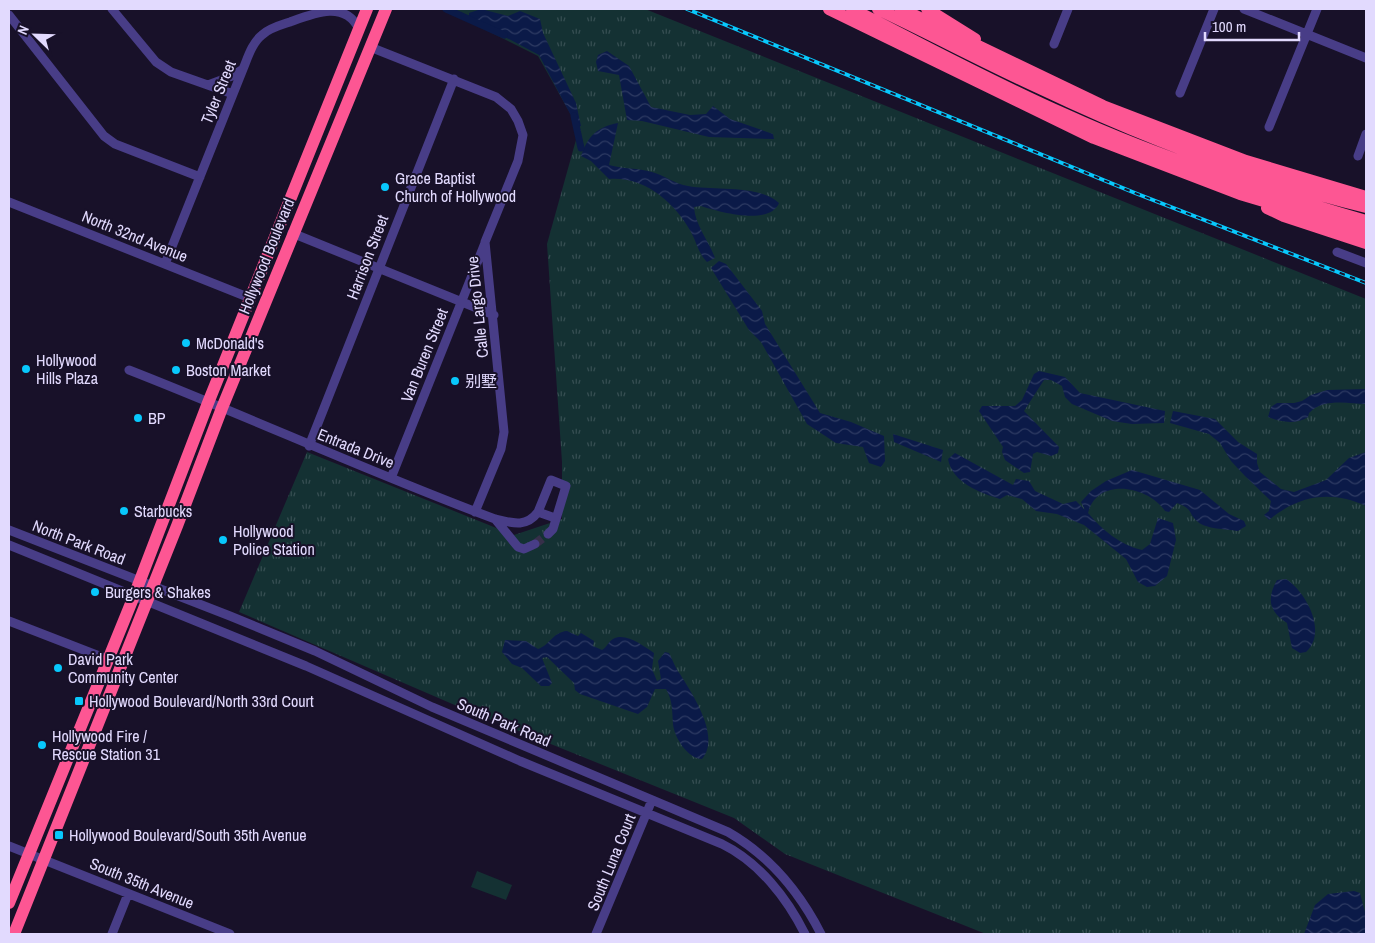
<svg xmlns="http://www.w3.org/2000/svg" width="1375" height="943" viewBox="0 0 1375 943" font-family="'Archivo Narrow','Noto Sans SC',sans-serif">
	<defs>
		<pattern id="grass-tufts" width="24" height="20" patternUnits="userSpaceOnUse" patternTransform="scale(1.25)"><rect width="24" height="20" fill="#143133"/><path d="M3 7l-1-3M5 7V3M7 7l1-3M15 17l-1-3M17 17v-4M19 17l1-3" fill="none" stroke="#364e52"/></pattern>
		<pattern id="water-waves" width="16" height="10" patternUnits="userSpaceOnUse" patternTransform="scale(1.25)"><rect width="16" height="10" fill="#0b1a48"/><path d="M0 5q4-4 8 0t8 0" fill="none" stroke="#2e3b63"/></pattern>
	</defs>
	<rect width="100%" height="100%" fill="#181129"/>
	<path fill="url(#grass-tufts)" d="M 444,9 L 645,9 L 1366,299 L 1366,934 L 986,934 L 785,854 L 734,818 L 464,709 L 239,612 L 307,452 L 514,535 L 562,519 L 562,462 L 547,244 L 579,129 L 538,56 Z"/>
	<path fill="#143133" d="M 477,871 L 512,885 L 506,900 L 471,887 Z"/>
	<path fill="url(#water-waves)" d="M 481,9 L 508,16 L 520,11 L 540,19 L 543,33 L 576,103 L 581,126 L 577,127 L 539,55 L 469,18 L 469,13 Z
		M 607,51 L 629,66 L 651,107 L 690,115 L 706,114 L 713,106 L 730,119 L 773,134 L 774,139 L 709,137 L 642,121 L 627,120 L 619,75 L 598,71 L 596,62 L 598,55 Z
		M 618,123 L 609,165 C 623,169 638,168 652,172 C 664,175 675,184 688,186 C 714,191 758,184 779,203 C 770,226 719,212 701,206 L 694,207 C 695,225 709,241 715,258 L 707,262 C 698,253 697,243 691,232 C 675,203 645,176 609,179 L 591,161 L 581,156 C 588,136 597,127 618,123 Z
		M 719,261 L 726,264 L 762,311 L 765,324 L 820,413 L 851,422 L 884,436 L 885,461 L 881,467 L 869,463 L 863,447 L 836,443 L 807,424 L 761,342 L 749,330 L 711,268 Z
		M 1039,371 L 1065,377 L 1080,393 L 1165,411 L 1164,423 L 1132,424 L 1112,421 L 1072,404 L 1065,397 L 1062,386 L 1051,380 L 1044,380 L 1024,411 L 1059,447 L 1058,453 L 1051,456 L 1037,452 L 1033,454 L 1030,472 L 1024,473 L 1005,460 L 1002,452 L 1003,447 L 979,411 L 982,406 L 1015,406 L 1022,400 L 1034,374 Z
		M 1366,389 L 1366,404 C 1347,403 1323,398 1309,413 L 1308,417 C 1296,425 1281,422 1268,417 L 1271,407 L 1277,403 L 1294,403 L 1302,401 L 1311,395 L 1327,390 Z
		M 1173,411 L 1215,419 L 1238,442 L 1257,454 L 1257,463 L 1260,472 L 1281,489 L 1294,492 L 1326,480 L 1349,458 L 1366,452 L 1366,506 C 1331,490 1299,495 1269,520 L 1264,515 L 1269,511 L 1271,501 L 1245,476 L 1231,461 L 1220,443 L 1209,434 L 1170,423 Z
		M 893,434 L 943,450 L 941,462 L 894,442 Z
		M 955,453 L 1013,485 L 1016,479 L 1029,481 L 1035,491 L 1063,504 L 1076,501 L 1085,510 L 1081,502 L 1091,491 L 1106,481 L 1132,470 L 1200,490 L 1229,514 L 1244,521 L 1246,526 L 1238,531 C 1226,529 1206,529 1198,522 C 1187,513 1195,510 1177,503 L 1169,512 L 1165,511 C 1149,486 1097,476 1088,513 C 1102,530 1120,545 1142,550 L 1150,544 L 1158,518 L 1173,523 L 1176,540 L 1167,576 L 1155,586 L 1147,587 L 1138,582 L 1126,559 L 1084,525 L 1057,514 L 1036,511 L 1022,499 L 1007,495 L 1000,499 C 981,493 952,483 948,459 Z
		M 1286,579 C 1306,592 1328,632 1306,652 L 1300,653 L 1292,648 L 1287,623 C 1268,611 1267,598 1277,580 Z
		M 567,631 L 578,636 L 581,633 L 594,641 L 593,646 L 602,650 C 607,647 608,642 613,639 C 626,632 643,646 654,653 L 652,669 L 657,681 L 661,679 L 658,661 L 665,652 L 669,653 C 673,660 675,668 680,674 C 693,695 721,737 702,759 C 688,759 674,737 673,724 C 672,711 673,701 666,689 L 655,689 L 647,707 L 638,714 L 580,694 L 575,690 L 574,683 L 547,657 L 542,658 L 552,683 L 549,686 L 541,686 L 522,668 L 512,664 L 502,652 L 505,640 L 526,641 L 538,649 C 550,645 553,632 567,631 Z
		M 1354,891 L 1360,893 L 1366,916 L 1366,934 L 1304,934 L 1315,905 L 1328,894 Z"/>
	<g fill="none" stroke-linecap="round" stroke-linejoin="round">
		<path stroke="#0b1a48" stroke-width="7" d="M 446,9 L 504,35
			M 574,116 L 581,148"/>
		<path stroke="#362f49" stroke-width="9" stroke-dasharray="9 4.5" stroke-linecap="butt" d="M 535,544 L 548,534"/>
		<path stroke="#483d87" stroke-width="9" d="M 112,9 L 156,62 L 171,72 L 233,94
			M 1244,9 L 1366,58
			M 9,15 L 104,136 L 115,144 L 200,177
			M 1054,44 L 1068,9
			M 370,47 L 496,97 L 511,109 L 518,121 L 523,135 L 518,161 L 485,242 L 504,432 L 501,449 L 475,512
			M 208,85 L 232,76 L 243,69
			M 1180,93 L 1214,9
			M 1269,127 L 1317,9
			M 1358,156 L 1366,134
			M 9,202 L 250,298
			M 292,233 L 494,315
			M 1337,252 L 1366,263
			M 165,264 L 243,69 C 248,57 252,43 262,35 C 269,28 281,25 290,22 C 314,13 345,0 359,29
			M 129,370 C 252,418 371,473 495,519 C 512,523 526,528 538,512
			M 309,446 L 454,79
			M 391,478 L 485,243
			M 495,519 L 518,547 L 524,549 L 535,544
			M 9,530 L 230,616 L 315,651 L 432,707 L 728,832 C 770,856 799,891 821,934
			M 548,534 L 553,529 L 566,486 L 551,480 L 538,512 L 555,518
			M 9,545 L 306,666 L 520,761 L 722,844 C 759,862 787,898 805,934
			M 9,621 L 107,659
			M 9,846 L 230,934
			M 112,934 L 128,894
			M 596,934 L 652,800"/>
		<path stroke="#fd5693" stroke-width="12" d="M 829,9 L 1094,138 L 1240,194 L 1366,231
			M 852,9 C 923,45 993,83 1066,115 C 1163,159 1264,191 1366,221
			M 878,9 C 933,35 987,64 1042,89 C 1145,138 1255,180 1366,207
			M 901,9 L 1103,106 L 1246,161 L 1366,197
			M 927,9 L 975,39
			M 1267,208 L 1284,216 L 1366,243
			M 9,903 L 134,596 L 208,403 L 367,9
			M 14,934 L 177,526 L 222,408 L 386,9"/>
		<g stroke="#08c8fc" stroke-width="4">
			<path id="rail" d="M 687,9 L 1135,193 L 1366,283"/>
		</g>
		<use href="#rail" stroke="#181129" stroke-width="2" stroke-dasharray="5.5" stroke-linecap="butt"/>
	</g>
	<g fill="#08c8fc" stroke="#181129" stroke-width="2">
		<circle cx="385" cy="187" r="5"/>
		<circle cx="186" cy="343" r="5"/>
		<circle cx="26" cy="369" r="5"/>
		<circle cx="176" cy="370" r="5"/>
		<circle cx="455" cy="381" r="5"/>
		<circle cx="138" cy="418" r="5"/>
		<circle cx="124" cy="511" r="5"/>
		<circle cx="223" cy="540" r="5"/>
		<circle cx="95" cy="592" r="5"/>
		<circle cx="58" cy="668" r="5"/>
		<rect x="74" y="696" width="10" height="10" rx="2.5"/>
		<circle cx="42" cy="745" r="5"/>
		<rect x="54" y="830" width="10" height="10" rx="2.5"/>
	</g>
	<g text-anchor="middle" stroke-width="4" stroke-linejoin="round" paint-order="stroke">
		<g font-size="16" fill="#e2dafe" stroke="#181129">
			<text transform="translate(218 92) rotate(-68)" y="6">Tyler Street</text>
			<text transform="translate(135 236) rotate(22)" y="6">North 32nd Avenue</text>
			<text transform="translate(266 256) rotate(-68)" y="6">Hollywood Boulevard</text>
			<text transform="translate(367 257) rotate(-69)" y="6">Harrison Street</text>
			<text transform="translate(477 307) rotate(-96)" y="6">Calle Largo Drive</text>
			<text transform="translate(424 355) rotate(-68)" y="6">Van Buren Street</text>
			<text transform="translate(356 448) rotate(22)" y="6">Entrada Drive</text>
			<text transform="translate(79 542) rotate(21)" y="6">North Park Road</text>
			<text transform="translate(504 722) rotate(23)" y="6">South Park Road</text>
			<text transform="translate(611 862) rotate(-68)" y="6">South Luna Court</text>
			<text transform="translate(142 883) rotate(22)" y="6">South 35th Avenue</text>
		</g>
		<g font-size="16" fill="#e2dafe" stroke="#181129" text-anchor="start">
			<text x="395" y="184">Grace Baptist<tspan x="395" dy="18">Church of Hollywood</tspan></text>
			<text x="196" y="349">McDonald's</text>
			<text x="36" y="366">Hollywood<tspan x="36" dy="18">Hills Plaza</tspan></text>
			<text x="186" y="376">Boston Market</text>
			<text x="465" y="387">别墅</text>
			<text x="148" y="424">BP</text>
			<text x="134" y="517">Starbucks</text>
			<text x="233" y="537">Hollywood<tspan x="233" dy="18">Police Station</tspan></text>
			<text x="105" y="598">Burgers &amp; Shakes</text>
			<text x="68" y="665">David Park<tspan x="68" dy="18">Community Center</tspan></text>
			<text x="89" y="707">Hollywood Boulevard/North 33rd Court</text>
			<text x="52" y="742">Hollywood Fire /<tspan x="52" dy="18">Rescue Station 31</tspan></text>
			<text x="69" y="841">Hollywood Boulevard/South 35th Avenue</text>
		</g>
	</g>
	<rect width="1375" height="943" fill="none" stroke="#e2dafe" stroke-width="20"/>
	<g transform="translate(35 35) rotate(293)" stroke="#181129" stroke-width="4" paint-order="stroke">
	<path d="M0-4L9 19L0 12L-9 19Z" fill="#e2dafe"/>
	<text y="-8" font-size="14" font-weight="bold" text-anchor="middle" fill="#e2dafe">N</text>
	</g>
	<path d="M1205 32v8h94v-8" fill="none" stroke="#e2dafe" stroke-width="2.5"/>
	<text x="1212" y="32" font-size="15" fill="#e2dafe" stroke="#181129" stroke-width="4" paint-order="stroke">100 m</text>
</svg>
